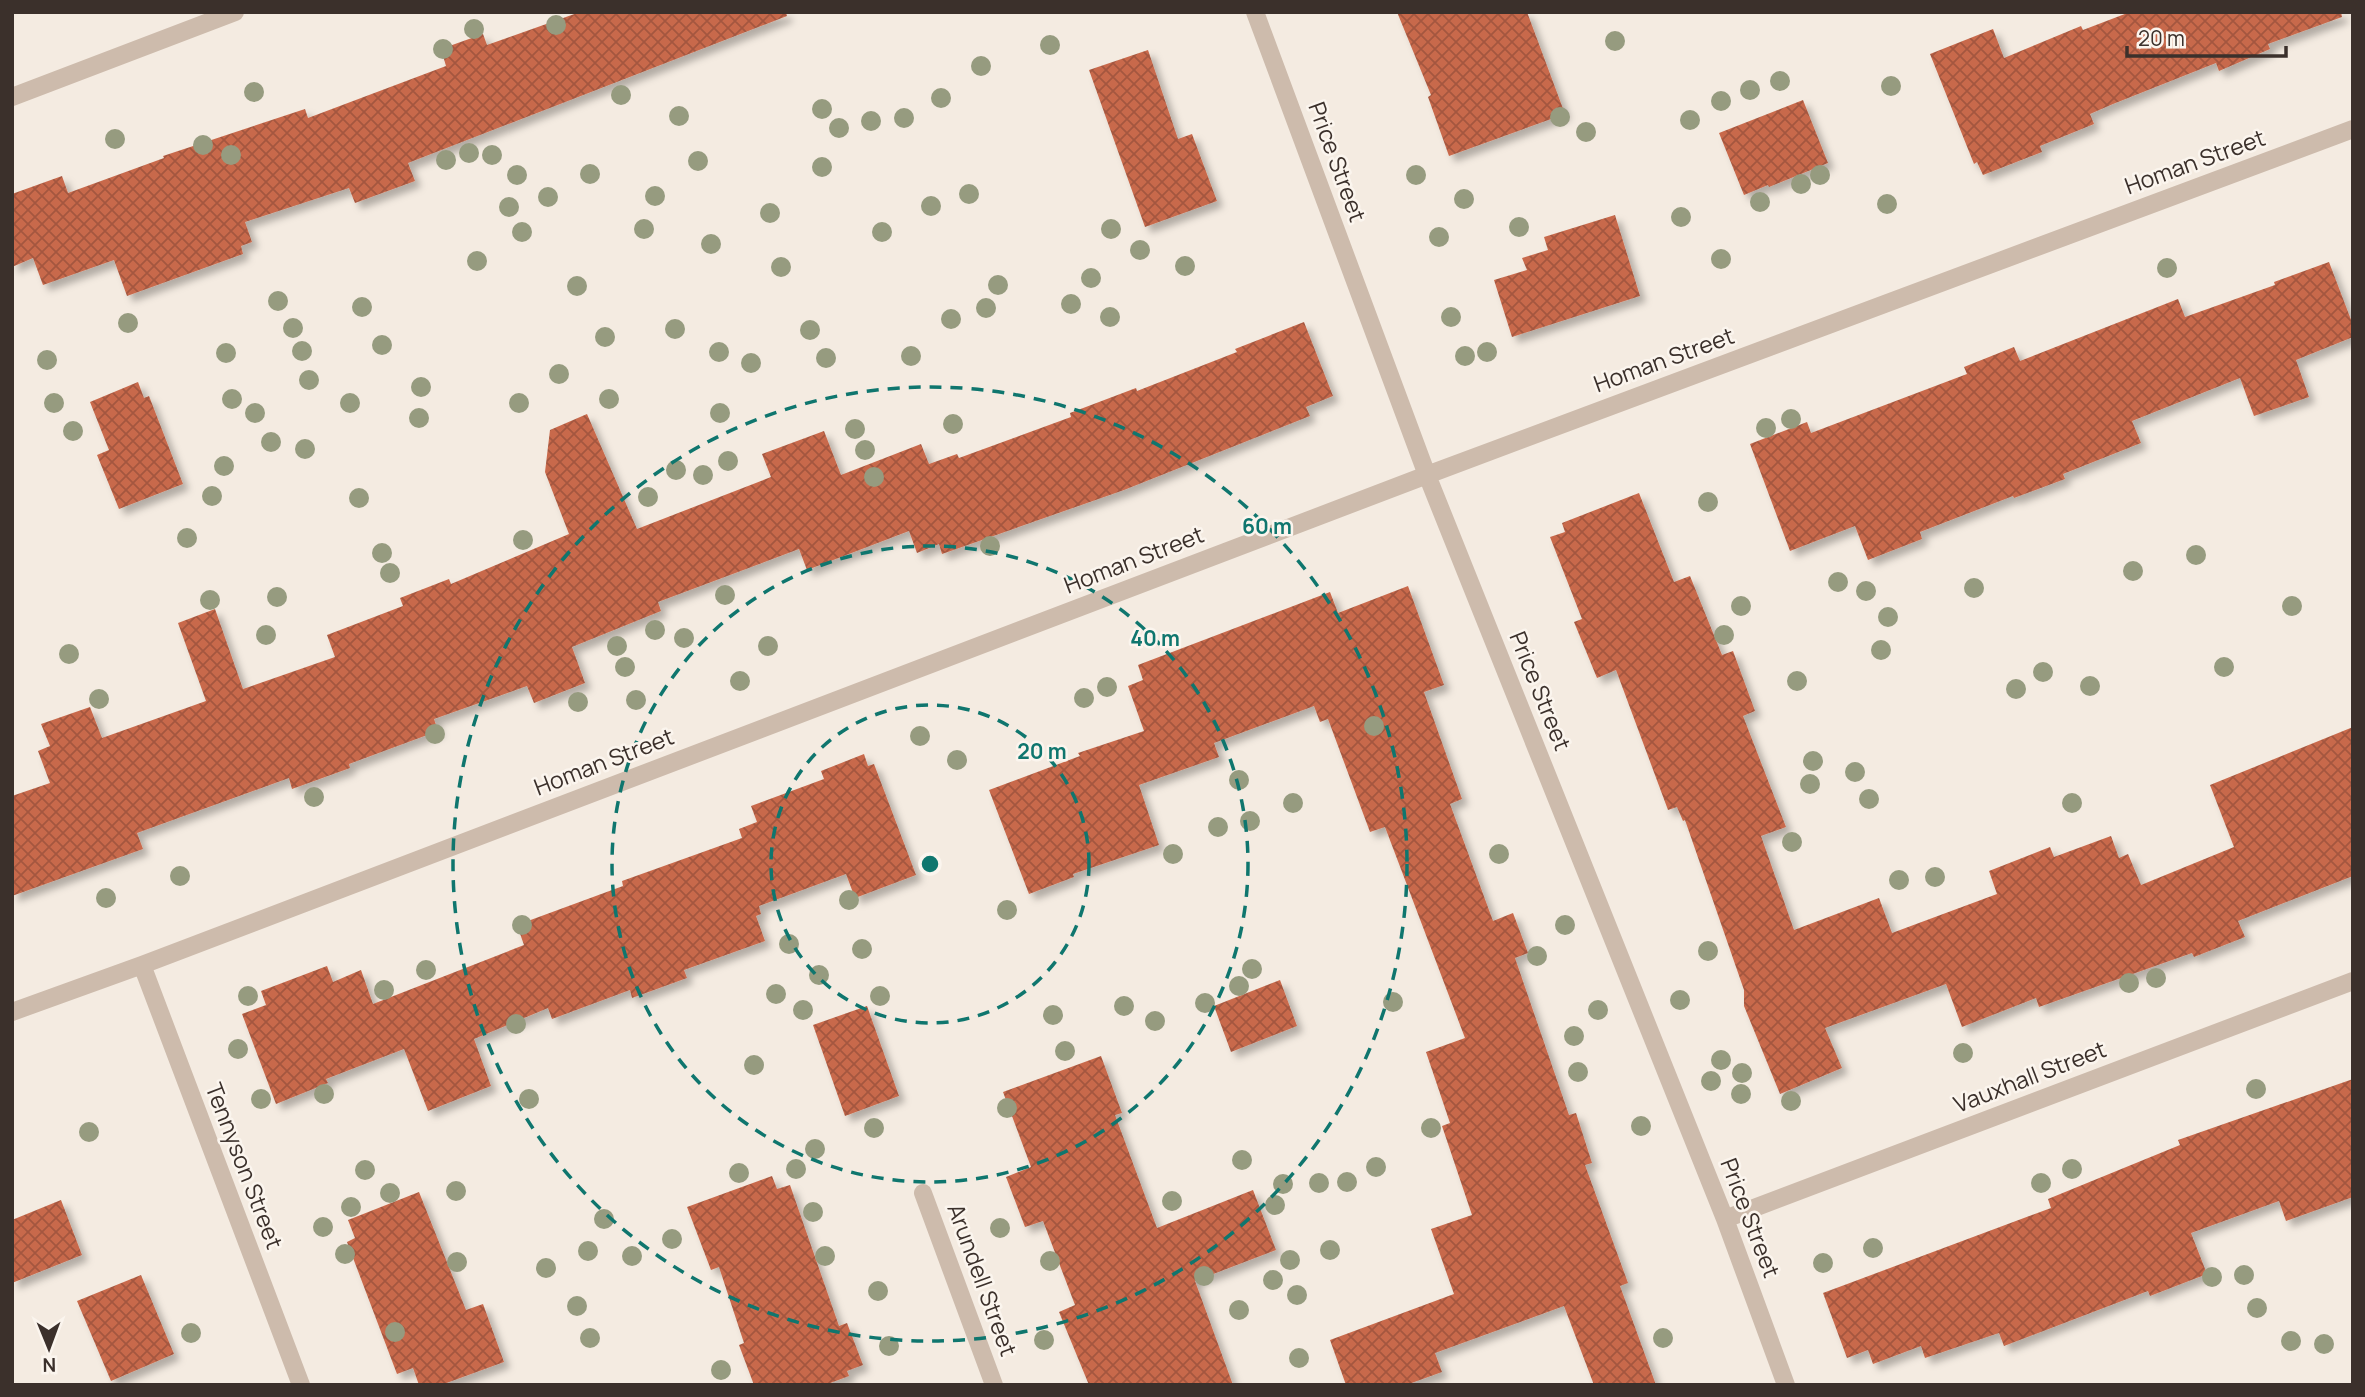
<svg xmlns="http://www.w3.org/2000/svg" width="2365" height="1397" viewBox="0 0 2365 1397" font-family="Manrope,sans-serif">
	<defs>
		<pattern id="building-cross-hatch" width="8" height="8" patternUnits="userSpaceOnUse" patternTransform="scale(1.75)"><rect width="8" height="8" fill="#c8694b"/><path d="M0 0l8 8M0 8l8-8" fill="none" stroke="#a4573f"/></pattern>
		<filter id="shadow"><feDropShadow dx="6" dy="6" stdDeviation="3.5" flood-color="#0004"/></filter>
	</defs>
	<rect width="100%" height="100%" fill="#f4ebe1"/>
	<path fill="url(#building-cross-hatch)" filter="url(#shadow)" d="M 580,12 L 786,12 L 787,16 L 408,163 L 415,181 L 355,203 L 349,188 L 245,222 L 252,242 L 241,246 L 243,254 L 127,296 L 114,260 L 43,285 L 33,258 L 12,267 L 12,194 L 62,176 L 68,193 L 164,158 L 163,156 L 305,109 L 308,118 L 446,66 L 441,49 L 483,34 L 487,45 Z
		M 1397,12 L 1527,12 L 1565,114 L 1449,156 L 1428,97 L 1431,95 Z
		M 2130,12 L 2341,12 L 2342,17 L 2268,44 L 2270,49 L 2219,71 L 2216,63 L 2113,104 L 2090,114 L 2094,124 L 2040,146 L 2042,152 L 1983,175 L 1977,162 L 1974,164 L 1930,54 L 1993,29 L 2004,58 L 2081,26 L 2083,30 Z
		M 1148,50 L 1178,139 L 1192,134 L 1217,201 L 1145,227 L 1089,70 Z
		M 1803,100 L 1828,163 L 1769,187 L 1768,185 L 1744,195 L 1719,133 Z
		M 1615,215 L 1640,296 L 1512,337 L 1494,280 L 1527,270 L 1522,258 L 1548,250 L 1544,237 Z
		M 2329,262 L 2353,325 L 2353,337 L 2296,360 L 2309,397 L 2254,416 L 2240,378 L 2132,421 L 2141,443 L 2063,474 L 2065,479 L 2014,498 L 2013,496 L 1920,532 L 1922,539 L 1868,560 L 1855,526 L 1790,551 L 1750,444 L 1807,422 L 1811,433 L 1967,374 L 1964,367 L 2014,347 L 2020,361 L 2178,299 L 2185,317 L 2275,285 L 2274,282 Z
		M 1304,322 L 1333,396 L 1306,407 L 1310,416 L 1124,490 L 942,554 L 939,544 L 917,553 L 909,531 L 807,570 L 799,549 L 658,602 L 661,611 L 572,647 L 585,683 L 534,703 L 527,686 L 434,719 L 438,731 L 349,764 L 350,768 L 292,789 L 289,778 L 137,833 L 143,849 L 12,896 L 12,796 L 50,783 L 38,751 L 50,746 L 41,724 L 90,707 L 102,738 L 206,701 L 178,623 L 215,609 L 243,689 L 335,657 L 327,635 L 403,606 L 400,598 L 449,579 L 451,584 L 569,534 L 545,472 L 550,430 L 587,414 L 637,529 L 771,477 L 762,454 L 824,431 L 841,475 L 921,444 L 929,464 L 957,454 L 959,458 L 1071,417 L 1070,413 L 1136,388 L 1137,391 L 1237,352 L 1235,349 Z
		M 138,382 L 144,398 L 149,396 L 183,484 L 119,509 L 97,455 L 109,450 L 90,402 Z
		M 1639,493 L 1674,582 L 1690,576 L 1722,655 L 1733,651 L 1755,711 L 1743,716 L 1786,827 L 1761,836 L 1794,930 L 1879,898 L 1892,933 L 1997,894 L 1989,871 L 2050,847 L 2054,857 L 2111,836 L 2119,858 L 2128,854 L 2141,885 L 2234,847 L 2210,785 L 2353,727 L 2353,876 L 2238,921 L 2245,937 L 2194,957 L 2192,953 L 2039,1007 L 2036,998 L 1962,1027 L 1946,984 L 1825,1028 L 1842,1068 L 1780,1094 L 1744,1006 L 1744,990 L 1685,820 L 1683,821 L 1677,807 L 1668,810 L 1616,670 L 1597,678 L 1574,622 L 1582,619 L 1550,537 L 1565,532 L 1562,523 Z
		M 1408,586 L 1444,685 L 1424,692 L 1462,799 L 1450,804 L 1493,921 L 1513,913 L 1528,953 L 1515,958 L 1569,1115 L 1576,1113 L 1592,1163 L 1585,1165 L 1628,1283 L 1620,1286 L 1656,1385 L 1594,1385 L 1564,1306 L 1435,1353 L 1442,1372 L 1406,1385 L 1346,1385 L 1330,1340 L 1454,1294 L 1431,1229 L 1472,1215 L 1442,1126 L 1450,1123 L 1426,1052 L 1465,1038 L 1385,827 L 1370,832 L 1328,719 L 1320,722 L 1314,706 L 1214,743 L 1219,757 L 1139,785 L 1159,845 L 1073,874 L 1074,877 L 1029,894 L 989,790 L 1080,756 L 1078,753 L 1144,731 L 1128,686 L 1143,680 L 1138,665 L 1330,592 L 1338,613 Z
		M 864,754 L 868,766 L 874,764 L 916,875 L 855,898 L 846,874 L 759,906 L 761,914 L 756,916 L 765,941 L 684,970 L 687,978 L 632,998 L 630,990 L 552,1019 L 548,1008 L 474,1039 L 491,1086 L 428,1111 L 404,1049 L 326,1079 L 328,1083 L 276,1104 L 242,1014 L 266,1005 L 261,991 L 327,966 L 333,982 L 361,970 L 373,1004 L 524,945 L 517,925 L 623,886 L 622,881 L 742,838 L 739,829 L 757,822 L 751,806 L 824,779 L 821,771 Z
		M 1280,980 L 1297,1026 L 1231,1052 L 1214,1006 Z
		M 867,1006 L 899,1096 L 845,1116 L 813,1025 Z
		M 1101,1056 L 1122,1113 L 1115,1115 L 1157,1228 L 1253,1190 L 1276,1250 L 1195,1281 L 1233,1385 L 1089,1385 L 1059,1312 L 1075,1305 L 1043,1221 L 1025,1227 L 1006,1177 L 1031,1167 L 1003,1092 Z
		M 2353,1079 L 2353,1197 L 2286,1221 L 2279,1201 L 2191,1233 L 2207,1274 L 2150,1296 L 2148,1291 L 2004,1346 L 1999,1333 L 1925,1358 L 1921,1346 L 1873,1364 L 1868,1350 L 1847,1358 L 1823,1293 L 2051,1208 L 2048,1199 L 2180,1145 L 2178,1140 Z
		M 772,1176 L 777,1189 L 790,1185 L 839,1326 L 847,1323 L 863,1365 L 847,1371 L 849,1376 L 825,1385 L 754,1385 L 739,1345 L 744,1343 L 719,1267 L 711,1270 L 687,1207 Z
		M 419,1192 L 466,1310 L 483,1304 L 504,1362 L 441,1385 L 419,1385 L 413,1368 L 397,1374 L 347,1242 L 355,1238 L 348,1220 Z
		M 61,1200 L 82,1255 L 12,1283 L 12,1220 Z
		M 141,1275 L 174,1354 L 111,1381 L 77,1301 Z"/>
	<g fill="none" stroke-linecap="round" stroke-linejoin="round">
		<path stroke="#cdbbac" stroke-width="18" d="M 1255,12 L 1427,475 L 1725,1219 L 1786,1385
			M 12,97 L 235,12
			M 142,965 L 301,1385
			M 12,1012 L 142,965 L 1427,475 L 2353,129
			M 923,1193 L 994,1385
			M 1725,1219 L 2353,981"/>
	</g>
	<g fill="#969b7f">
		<circle cx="556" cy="25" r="10"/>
		<circle cx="474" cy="29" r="10"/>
		<circle cx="1615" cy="41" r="10"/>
		<circle cx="1050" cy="45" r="10"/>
		<circle cx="443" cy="49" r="10"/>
		<circle cx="981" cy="66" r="10"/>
		<circle cx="1780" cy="81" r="10"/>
		<circle cx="1891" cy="86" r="10"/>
		<circle cx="1750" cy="90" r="10"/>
		<circle cx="254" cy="92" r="10"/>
		<circle cx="621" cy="95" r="10"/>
		<circle cx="941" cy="98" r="10"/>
		<circle cx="1721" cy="101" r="10"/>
		<circle cx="822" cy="109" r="10"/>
		<circle cx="679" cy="116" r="10"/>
		<circle cx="1560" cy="117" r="10"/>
		<circle cx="904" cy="118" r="10"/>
		<circle cx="1690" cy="120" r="10"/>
		<circle cx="871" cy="121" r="10"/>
		<circle cx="839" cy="128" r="10"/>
		<circle cx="1586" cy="132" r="10"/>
		<circle cx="115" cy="139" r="10"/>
		<circle cx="203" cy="145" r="10"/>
		<circle cx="469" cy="153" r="10"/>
		<circle cx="231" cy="155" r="10"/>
		<circle cx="492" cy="155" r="10"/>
		<circle cx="446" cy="160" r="10"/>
		<circle cx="698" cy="161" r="10"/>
		<circle cx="822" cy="167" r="10"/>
		<circle cx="590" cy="174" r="10"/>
		<circle cx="517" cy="175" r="10"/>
		<circle cx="1416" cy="175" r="10"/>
		<circle cx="1820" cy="175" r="10"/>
		<circle cx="1801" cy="184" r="10"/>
		<circle cx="969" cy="194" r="10"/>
		<circle cx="655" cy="196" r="10"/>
		<circle cx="548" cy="197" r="10"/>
		<circle cx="1464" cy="199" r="10"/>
		<circle cx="1760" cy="202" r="10"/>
		<circle cx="1887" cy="204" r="10"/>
		<circle cx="931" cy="206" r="10"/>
		<circle cx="509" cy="207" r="10"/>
		<circle cx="770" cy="213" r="10"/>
		<circle cx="1681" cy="217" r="10"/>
		<circle cx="1519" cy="227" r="10"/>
		<circle cx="644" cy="229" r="10"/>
		<circle cx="1111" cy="229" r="10"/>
		<circle cx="522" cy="232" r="10"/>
		<circle cx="882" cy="232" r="10"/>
		<circle cx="1439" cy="237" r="10"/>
		<circle cx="711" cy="244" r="10"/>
		<circle cx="1140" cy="250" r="10"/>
		<circle cx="1721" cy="259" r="10"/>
		<circle cx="477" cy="261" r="10"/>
		<circle cx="1185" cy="266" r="10"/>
		<circle cx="781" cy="267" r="10"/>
		<circle cx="2167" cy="268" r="10"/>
		<circle cx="1091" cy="278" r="10"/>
		<circle cx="998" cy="285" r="10"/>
		<circle cx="577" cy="286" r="10"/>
		<circle cx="278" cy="301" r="10"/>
		<circle cx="1071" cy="304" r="10"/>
		<circle cx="362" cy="307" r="10"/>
		<circle cx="986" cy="308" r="10"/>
		<circle cx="1110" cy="317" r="10"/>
		<circle cx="1451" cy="317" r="10"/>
		<circle cx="951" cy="319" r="10"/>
		<circle cx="128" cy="323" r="10"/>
		<circle cx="293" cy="328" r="10"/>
		<circle cx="675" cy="329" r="10"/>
		<circle cx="810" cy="330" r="10"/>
		<circle cx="605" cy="337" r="10"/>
		<circle cx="382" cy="345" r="10"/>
		<circle cx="302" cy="351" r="10"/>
		<circle cx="719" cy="352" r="10"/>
		<circle cx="1487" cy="352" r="10"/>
		<circle cx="226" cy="353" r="10"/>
		<circle cx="911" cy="356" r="10"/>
		<circle cx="1465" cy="356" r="10"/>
		<circle cx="826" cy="358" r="10"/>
		<circle cx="47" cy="360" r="10"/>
		<circle cx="751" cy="363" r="10"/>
		<circle cx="559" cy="374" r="10"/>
		<circle cx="309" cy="380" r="10"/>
		<circle cx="421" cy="387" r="10"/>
		<circle cx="232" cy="399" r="10"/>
		<circle cx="609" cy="399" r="10"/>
		<circle cx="54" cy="403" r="10"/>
		<circle cx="350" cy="403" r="10"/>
		<circle cx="519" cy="403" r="10"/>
		<circle cx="255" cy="413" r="10"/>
		<circle cx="720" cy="413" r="10"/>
		<circle cx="419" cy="418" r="10"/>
		<circle cx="1791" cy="419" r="10"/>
		<circle cx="953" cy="424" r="10"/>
		<circle cx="1766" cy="428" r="10"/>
		<circle cx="855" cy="429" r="10"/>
		<circle cx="73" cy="431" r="10"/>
		<circle cx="271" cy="442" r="10"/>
		<circle cx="305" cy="449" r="10"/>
		<circle cx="865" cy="450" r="10"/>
		<circle cx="728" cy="461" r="10"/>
		<circle cx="224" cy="466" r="10"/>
		<circle cx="676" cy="470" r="10"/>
		<circle cx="703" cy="475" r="10"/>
		<circle cx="874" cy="477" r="10"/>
		<circle cx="212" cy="496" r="10"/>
		<circle cx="648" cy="497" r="10"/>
		<circle cx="359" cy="498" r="10"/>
		<circle cx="1708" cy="502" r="10"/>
		<circle cx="187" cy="538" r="10"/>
		<circle cx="523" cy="540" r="10"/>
		<circle cx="990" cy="546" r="10"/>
		<circle cx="382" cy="553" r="10"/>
		<circle cx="2196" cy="555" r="10"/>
		<circle cx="2133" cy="571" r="10"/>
		<circle cx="390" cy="573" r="10"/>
		<circle cx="1838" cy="582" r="10"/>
		<circle cx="1974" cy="588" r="10"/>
		<circle cx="1866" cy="591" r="10"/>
		<circle cx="725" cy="595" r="10"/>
		<circle cx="277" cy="597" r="10"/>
		<circle cx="210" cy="600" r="10"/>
		<circle cx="1741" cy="606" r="10"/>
		<circle cx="2292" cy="606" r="10"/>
		<circle cx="1888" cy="617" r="10"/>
		<circle cx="655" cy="630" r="10"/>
		<circle cx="266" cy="635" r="10"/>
		<circle cx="1724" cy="635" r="10"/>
		<circle cx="684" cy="638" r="10"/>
		<circle cx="617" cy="646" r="10"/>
		<circle cx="768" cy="646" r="10"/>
		<circle cx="1881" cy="650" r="10"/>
		<circle cx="69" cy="654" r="10"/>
		<circle cx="625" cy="667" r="10"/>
		<circle cx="2224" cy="667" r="10"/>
		<circle cx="2043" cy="672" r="10"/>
		<circle cx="740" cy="681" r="10"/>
		<circle cx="1797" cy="681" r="10"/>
		<circle cx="2090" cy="686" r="10"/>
		<circle cx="1107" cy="687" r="10"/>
		<circle cx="2016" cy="689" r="10"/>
		<circle cx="1084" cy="698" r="10"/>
		<circle cx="99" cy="699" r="10"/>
		<circle cx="636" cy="700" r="10"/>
		<circle cx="578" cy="702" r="10"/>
		<circle cx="1374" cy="726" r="10"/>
		<circle cx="435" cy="734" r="10"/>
		<circle cx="920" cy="736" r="10"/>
		<circle cx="957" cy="760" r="10"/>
		<circle cx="1813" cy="761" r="10"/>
		<circle cx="1855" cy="772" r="10"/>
		<circle cx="1239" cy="780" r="10"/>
		<circle cx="1810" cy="784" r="10"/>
		<circle cx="314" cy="797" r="10"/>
		<circle cx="1869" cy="799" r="10"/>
		<circle cx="1293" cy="803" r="10"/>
		<circle cx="2072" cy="803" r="10"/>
		<circle cx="1250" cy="821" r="10"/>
		<circle cx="1218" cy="827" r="10"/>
		<circle cx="1792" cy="842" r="10"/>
		<circle cx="1173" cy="854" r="10"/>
		<circle cx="1499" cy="854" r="10"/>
		<circle cx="180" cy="876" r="10"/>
		<circle cx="1935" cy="877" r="10"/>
		<circle cx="1899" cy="880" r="10"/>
		<circle cx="106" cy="898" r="10"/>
		<circle cx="849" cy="900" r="10"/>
		<circle cx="1007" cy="910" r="10"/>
		<circle cx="522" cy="925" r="10"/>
		<circle cx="1565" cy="925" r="10"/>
		<circle cx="789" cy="944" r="10"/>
		<circle cx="862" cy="949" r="10"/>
		<circle cx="1708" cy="951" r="10"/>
		<circle cx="1537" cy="956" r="10"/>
		<circle cx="1252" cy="969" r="10"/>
		<circle cx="426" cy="970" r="10"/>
		<circle cx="819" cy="975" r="10"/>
		<circle cx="2156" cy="978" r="10"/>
		<circle cx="2129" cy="983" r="10"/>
		<circle cx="1239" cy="986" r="10"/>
		<circle cx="384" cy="990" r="10"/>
		<circle cx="776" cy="994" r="10"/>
		<circle cx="248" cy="996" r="10"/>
		<circle cx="880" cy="996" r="10"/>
		<circle cx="1680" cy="1000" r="10"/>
		<circle cx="1393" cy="1002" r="10"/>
		<circle cx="1205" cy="1003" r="10"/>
		<circle cx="1124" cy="1006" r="10"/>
		<circle cx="803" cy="1010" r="10"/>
		<circle cx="1598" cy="1010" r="10"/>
		<circle cx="1053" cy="1015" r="10"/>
		<circle cx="1155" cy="1021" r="10"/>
		<circle cx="516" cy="1024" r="10"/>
		<circle cx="1574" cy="1036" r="10"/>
		<circle cx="238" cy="1049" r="10"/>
		<circle cx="1065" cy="1051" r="10"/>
		<circle cx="1963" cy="1053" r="10"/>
		<circle cx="1721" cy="1060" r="10"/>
		<circle cx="754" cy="1065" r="10"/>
		<circle cx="1578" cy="1072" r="10"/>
		<circle cx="1742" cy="1073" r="10"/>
		<circle cx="1711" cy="1081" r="10"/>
		<circle cx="2256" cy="1089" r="10"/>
		<circle cx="324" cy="1094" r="10"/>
		<circle cx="1741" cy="1094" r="10"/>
		<circle cx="261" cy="1099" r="10"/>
		<circle cx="529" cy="1099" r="10"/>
		<circle cx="1791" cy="1101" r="10"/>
		<circle cx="1007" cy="1108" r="10"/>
		<circle cx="1641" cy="1126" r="10"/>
		<circle cx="874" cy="1128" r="10"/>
		<circle cx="1431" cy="1128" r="10"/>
		<circle cx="89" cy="1132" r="10"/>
		<circle cx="815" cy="1149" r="10"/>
		<circle cx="1242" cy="1160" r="10"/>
		<circle cx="1376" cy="1167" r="10"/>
		<circle cx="796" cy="1169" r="10"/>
		<circle cx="2072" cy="1169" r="10"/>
		<circle cx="365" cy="1170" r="10"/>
		<circle cx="739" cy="1173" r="10"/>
		<circle cx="1347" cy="1182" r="10"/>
		<circle cx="1319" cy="1183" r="10"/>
		<circle cx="2041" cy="1183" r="10"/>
		<circle cx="1283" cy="1184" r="10"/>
		<circle cx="456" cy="1191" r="10"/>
		<circle cx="390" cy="1193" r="10"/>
		<circle cx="1172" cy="1201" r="10"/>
		<circle cx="1275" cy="1205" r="10"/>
		<circle cx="351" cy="1207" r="10"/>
		<circle cx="813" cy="1212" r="10"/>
		<circle cx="604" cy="1219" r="10"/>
		<circle cx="323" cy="1227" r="10"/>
		<circle cx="1000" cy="1228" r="10"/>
		<circle cx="672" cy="1239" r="10"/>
		<circle cx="1873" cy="1248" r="10"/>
		<circle cx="1330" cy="1250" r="10"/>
		<circle cx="588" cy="1251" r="10"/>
		<circle cx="345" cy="1254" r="10"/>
		<circle cx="632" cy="1256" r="10"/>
		<circle cx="825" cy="1256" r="10"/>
		<circle cx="1290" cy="1260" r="10"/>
		<circle cx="1050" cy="1261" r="10"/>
		<circle cx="457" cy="1262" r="10"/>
		<circle cx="1823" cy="1263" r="10"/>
		<circle cx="546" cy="1268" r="10"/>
		<circle cx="2244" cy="1275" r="10"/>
		<circle cx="1204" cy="1276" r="10"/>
		<circle cx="2212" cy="1277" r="10"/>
		<circle cx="1273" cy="1280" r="10"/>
		<circle cx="878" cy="1291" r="10"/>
		<circle cx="1297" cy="1295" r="10"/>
		<circle cx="577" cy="1306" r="10"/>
		<circle cx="2257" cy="1308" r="10"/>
		<circle cx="1239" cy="1310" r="10"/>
		<circle cx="395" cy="1332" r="10"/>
		<circle cx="191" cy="1333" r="10"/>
		<circle cx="590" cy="1338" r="10"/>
		<circle cx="1663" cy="1338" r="10"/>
		<circle cx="1044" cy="1340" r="10"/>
		<circle cx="2291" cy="1341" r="10"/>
		<circle cx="2324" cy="1344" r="10"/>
		<circle cx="889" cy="1346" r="10"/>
		<circle cx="1299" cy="1358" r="10"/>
		<circle cx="721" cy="1370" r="10"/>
	</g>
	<g fill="none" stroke="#0f766e" stroke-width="3.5" stroke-dasharray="12 9">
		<circle cx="930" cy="864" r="159"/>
		<circle cx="930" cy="864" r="318"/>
		<circle cx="930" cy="864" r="477"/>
	</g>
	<g text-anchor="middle" stroke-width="5" stroke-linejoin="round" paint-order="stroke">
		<g font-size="23" fill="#3b302b" stroke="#fbf5ee">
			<text transform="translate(1337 162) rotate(70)" y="8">Price Street</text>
			<text transform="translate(2195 162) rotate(-20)" y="8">Homan Street</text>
			<text transform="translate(1664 360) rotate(-20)" y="8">Homan Street</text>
			<text transform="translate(1134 560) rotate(-21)" y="8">Homan Street</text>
			<text transform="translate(1540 691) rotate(68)" y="8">Price Street</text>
			<text transform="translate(604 762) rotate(-21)" y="8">Homan Street</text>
			<text transform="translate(2030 1077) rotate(-21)" y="8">Vauxhall Street</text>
			<text transform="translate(244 1166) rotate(69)" y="8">Tennyson Street</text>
			<text transform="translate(1750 1218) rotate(69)" y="8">Price Street</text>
			<text transform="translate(982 1280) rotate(70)" y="8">Arundell Street</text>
		</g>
	</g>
	<circle cx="930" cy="864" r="10" fill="#0f766e" stroke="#fbf5ee" stroke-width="3.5"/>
	<g font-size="21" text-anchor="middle" font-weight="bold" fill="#0f766e" stroke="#fbf5ee" stroke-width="5" stroke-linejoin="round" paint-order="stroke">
		<text x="1267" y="534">60 m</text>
		<text x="1155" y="646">40 m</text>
		<text x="1042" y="759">20 m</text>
	</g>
	<rect width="2365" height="1397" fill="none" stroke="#3b302b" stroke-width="28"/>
	<g transform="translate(49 1348) rotate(179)" stroke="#fbf5ee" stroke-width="5" paint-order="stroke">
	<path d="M0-5L12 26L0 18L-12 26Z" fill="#3b302b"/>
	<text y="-10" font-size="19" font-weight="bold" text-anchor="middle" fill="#3b302b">N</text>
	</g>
	<path d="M2127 46v10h159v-10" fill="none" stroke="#3b302b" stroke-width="3.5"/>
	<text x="2138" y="46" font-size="21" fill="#3b302b" stroke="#fbf5ee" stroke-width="5" paint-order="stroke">20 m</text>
</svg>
